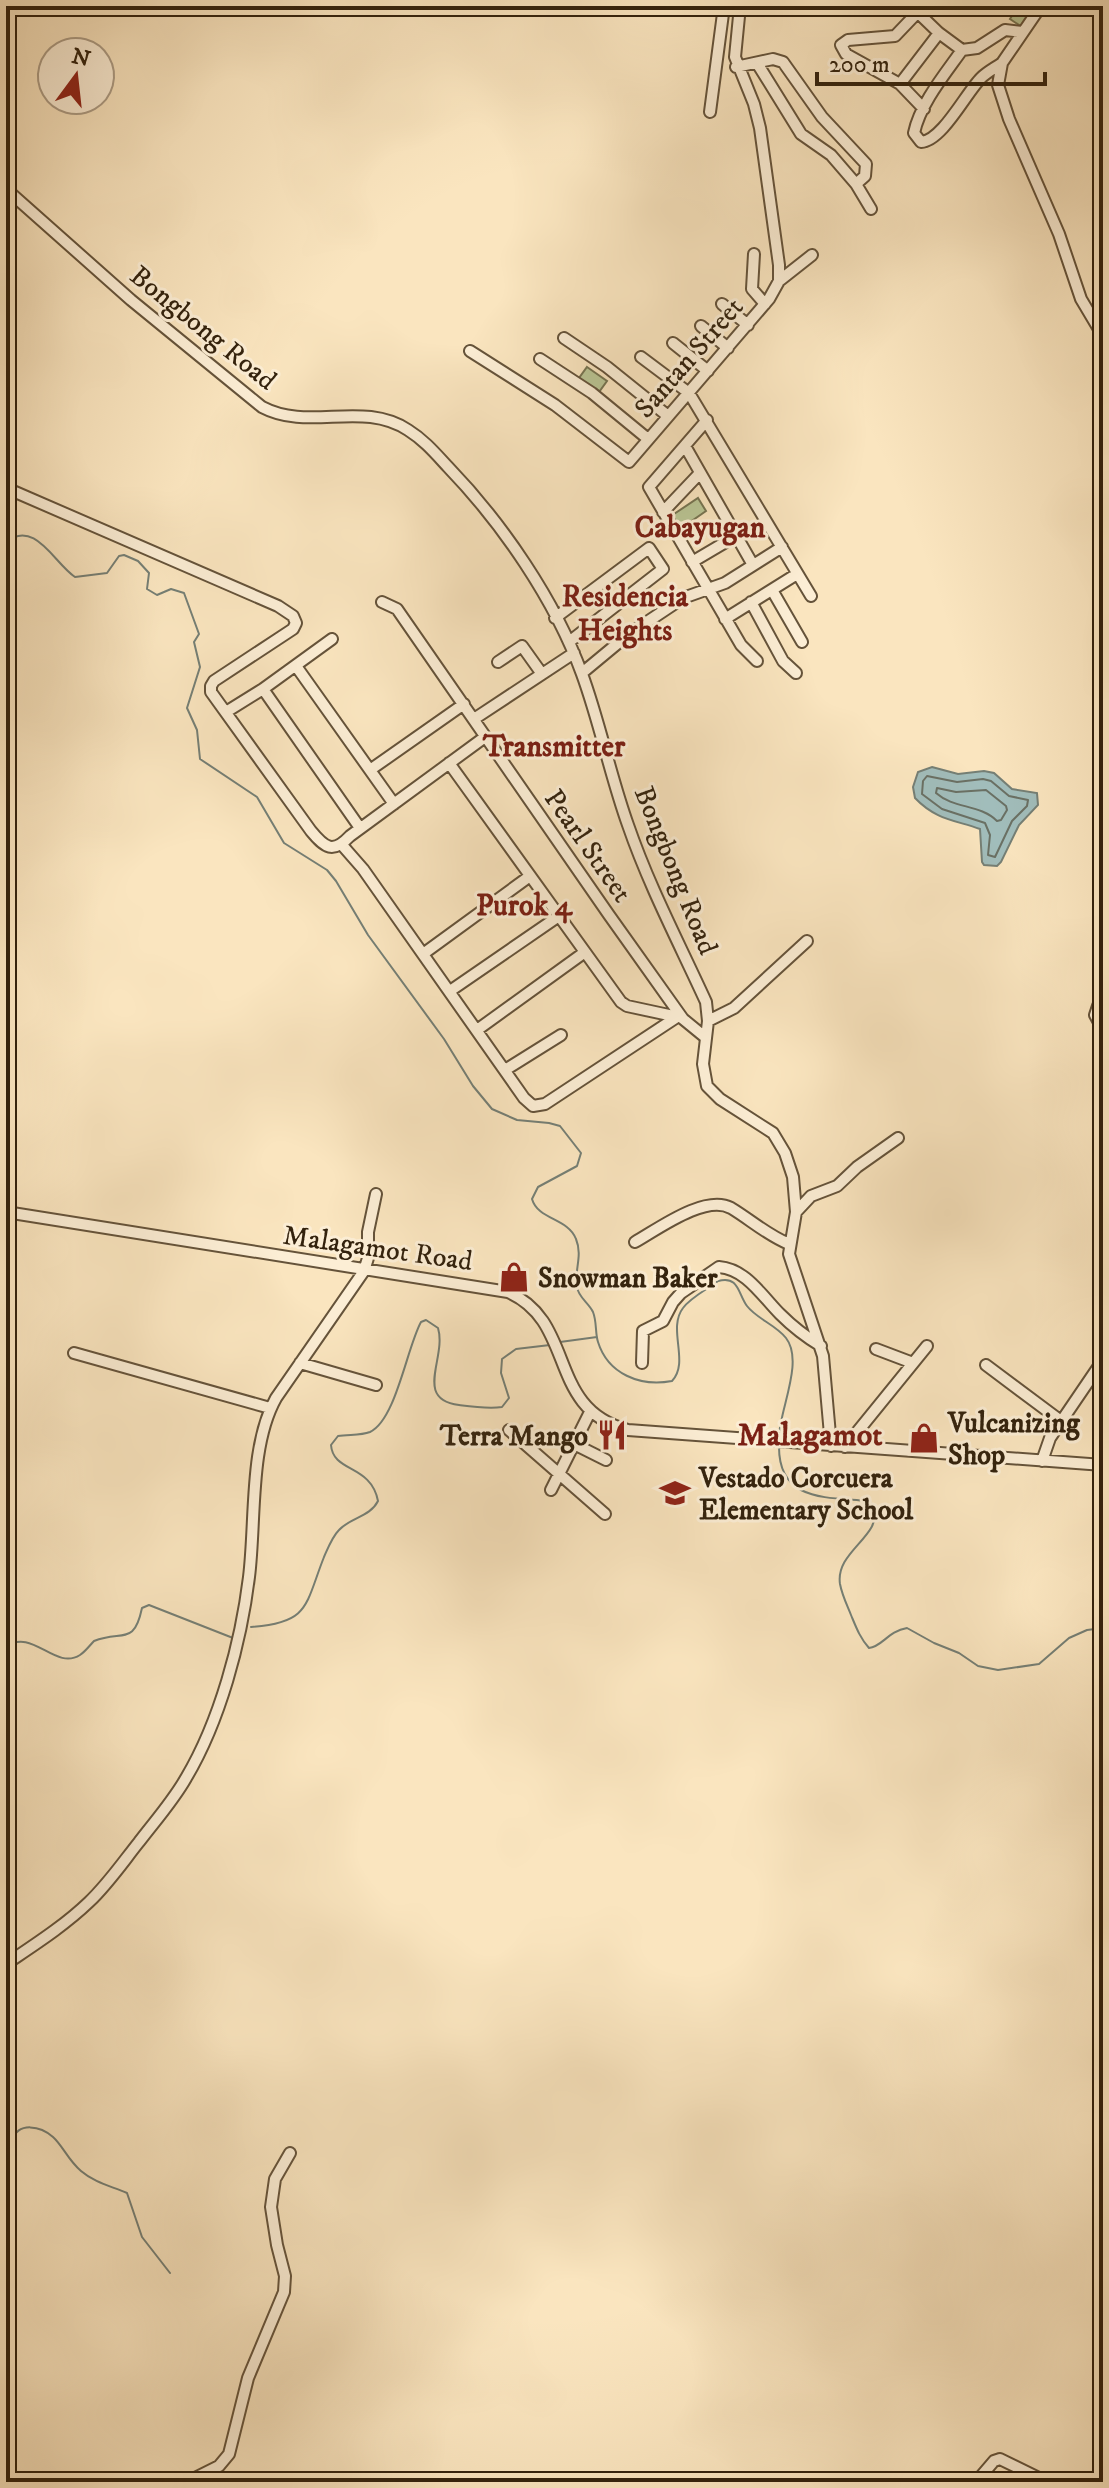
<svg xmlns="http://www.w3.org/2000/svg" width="1109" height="2488" viewBox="0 0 1109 2488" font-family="'IM FELL DW Pica',serif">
	<rect width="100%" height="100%" fill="#fae5bf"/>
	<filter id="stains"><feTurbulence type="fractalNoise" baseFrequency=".0025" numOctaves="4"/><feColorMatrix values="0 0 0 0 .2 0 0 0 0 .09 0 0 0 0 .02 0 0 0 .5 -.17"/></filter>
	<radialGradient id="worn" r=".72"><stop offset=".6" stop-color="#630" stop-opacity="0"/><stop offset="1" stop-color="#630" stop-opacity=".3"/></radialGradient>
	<path fill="#bac695" stroke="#767451" stroke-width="2" d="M 1018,6 L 1036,6 L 1022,27 L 1010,19 Z
		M 587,367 L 607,381 L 599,392 L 579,378 Z
		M 698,498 L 706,511 L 680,529 L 671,516 Z
		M 6,2396 C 15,2422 16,2439 6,2464 Z"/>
	<path fill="#a1bdbb" stroke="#757f75" stroke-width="2" d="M 932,767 L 958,774 L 984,771 L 994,773 L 1012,789 L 1037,793 L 1038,805 L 1019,825 L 1001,862 L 997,866 L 984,865 L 982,862 L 980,829 C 955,820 936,820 915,798 L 913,787 L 918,772 Z"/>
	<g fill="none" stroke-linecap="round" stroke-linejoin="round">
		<path stroke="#6a7064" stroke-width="2" d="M 927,776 L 957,782 L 983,779 L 991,781 L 1009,796 L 1028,800 L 1027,806 L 1012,821 L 995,857 L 988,855 L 990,835 L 985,823 L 942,809 L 922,794 L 923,781 Z
			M 937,788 L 956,792 L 986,790 L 1006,806 L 1007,810 L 1001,820 L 997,821 C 980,804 954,809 936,793 Z"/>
		<path stroke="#757f75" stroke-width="2" d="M 6,542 C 35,519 54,563 75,577 L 107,573 L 119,556 L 124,555 L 138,561 L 149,573 L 147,589 L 157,595 L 171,589 L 184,593 L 199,634 L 194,642 L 200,667 L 187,708 L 197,730 L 200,759 L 257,797 L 284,843 L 327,870 L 336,881 L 368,935 L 444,1039 L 473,1086 L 492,1109 L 517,1120 L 549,1123 L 560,1126 L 581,1153 L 577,1166 L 538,1187 L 532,1199 C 538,1220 568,1218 576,1239 C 583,1256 574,1270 577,1287 C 578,1297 589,1303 593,1312 C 597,1322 595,1333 598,1342 C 608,1374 640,1387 672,1381 C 690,1362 667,1329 683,1308 C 691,1297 708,1289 718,1281 C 739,1275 738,1294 747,1306 C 757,1319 776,1325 786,1338 C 804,1361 780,1409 779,1436
			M 560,1342 L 597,1337
			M 779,1447 C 779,1501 825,1497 867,1501 L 875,1506 C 882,1537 835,1551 840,1584 C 842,1595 847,1605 851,1615 C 856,1627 860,1638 869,1648 C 882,1647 888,1631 907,1628 L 934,1643 L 959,1653 L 978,1666 L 998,1670 L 1039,1664 L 1069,1638 L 1087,1630 L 1103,1628
			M 251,1627 C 310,1623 305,1605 324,1557 C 328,1548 332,1537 339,1530 C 351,1517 370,1517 378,1501 C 371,1464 333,1473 331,1445 L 338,1436 C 348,1434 360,1436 370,1432 C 396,1420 407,1347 421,1322 L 426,1320 L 438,1328 C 447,1358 413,1399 459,1405 C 474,1407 488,1409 502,1407 L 509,1398 L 501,1373 L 502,1359 L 516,1349 L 550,1345
			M 6,1647 C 32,1627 55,1671 80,1655 C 86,1651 90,1645 94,1641 C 123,1630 134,1646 142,1608 L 149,1605 L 233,1638
			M 6,2166 L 12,2159 C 12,2153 10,2147 12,2141 C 18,2121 41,2126 53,2137 C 63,2146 68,2160 81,2171 C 95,2183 111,2186 127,2193 L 142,2237 L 170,2273"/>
		<g stroke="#65533a" stroke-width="14">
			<path id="minor" d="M 911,6 L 939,33 L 962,50 L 977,48 L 1005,30 L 1022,32
				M 1041,6 L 1002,63 L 998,85 L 1009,119 L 1059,234 L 1081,299 L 1103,336
				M 917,13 L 895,36 L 848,40 L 841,45 L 846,54 L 900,84 L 924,109
				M 962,50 C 945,74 920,104 914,133 L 921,142 C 942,141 966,93 981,78 C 987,72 995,68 1002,63
				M 757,63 L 801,134 L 831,155 L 856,184 L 871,209
				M 736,67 L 773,59 L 783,62 L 822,117 L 866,164 L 865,176 L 856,184
				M 900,84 L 939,33
				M 710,112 L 724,6
				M 6,189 L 131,300 L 262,407 C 309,432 362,400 408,430 C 424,440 435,453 448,467 C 502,523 555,600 582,674 C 600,723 610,775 628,825 C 649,886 679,943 706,1002 L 708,1021 L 703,1064 L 707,1086 L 720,1099 L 773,1133 L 785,1153 L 793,1177 L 796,1212 L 789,1254 L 823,1356 L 831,1446
				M 754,254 L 752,289 L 765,304
				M 779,281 L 812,255
				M 722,304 L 748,325
				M 701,326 L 728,348
				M 564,338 L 607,367 L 668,416
				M 673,343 L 708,371
				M 470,351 L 555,405 L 629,462 L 769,299 L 779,281 L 779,265 L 760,128 L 754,104 L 735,57 L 740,6
				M 641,357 L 689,393 L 811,596
				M 540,359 L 592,393 L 648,439
				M 707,420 L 649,487 L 741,645 L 757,661
				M 685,446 L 753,565
				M 6,488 L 278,606 L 293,616 L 296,623 L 293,629 L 214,681 L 211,686 L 211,692 L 311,831 C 325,848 333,854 350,836 L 485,737
				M 663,512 L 700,473
				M 692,562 L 736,536
				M 772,590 L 802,642
				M 382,602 L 397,609 L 609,915 L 683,1019 L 705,1037
				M 751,602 L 783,661 L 796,673
				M 555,618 L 649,548 L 663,569 L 569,642
				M 725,619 L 797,574
				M 498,662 L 522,646 L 542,674
				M 296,666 L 394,804
				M 582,673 L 629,634 L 683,598 L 725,583 L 782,547
				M 263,689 L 360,828
				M 226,712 L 263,689 L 332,639
				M 474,719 L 574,653
				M 449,763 L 621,1002 L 627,1006 L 678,1017
				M 370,770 L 464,704
				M 342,845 L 363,869 L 524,1098 L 533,1106 L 545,1104 L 677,1017
				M 423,954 L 530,876
				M 450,991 L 559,916
				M 1103,1000 L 1098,1006 L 1095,1015 L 1103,1030
				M 708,1021 L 734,1008 L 807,941
				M 477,1030 L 585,952
				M 505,1070 L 561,1035
				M 6,1212 L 508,1292 C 577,1322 546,1409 628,1430 L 1103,1465
				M 796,1212 L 811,1196 L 837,1186 L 857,1167 L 898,1138
				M 635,1242 C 658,1229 705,1194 731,1208 C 751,1220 767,1235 789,1244
				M 876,1349 L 913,1363
				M 74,1353 L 270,1408
				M 300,1363 L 376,1385
				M 642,1363 L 643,1331 L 663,1321 L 673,1302 L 681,1293 L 719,1267 C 746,1269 762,1296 780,1314 C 792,1326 806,1337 821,1346
				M 986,1365 L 1061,1421
				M 509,1430 L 605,1514
				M 576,1445 L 606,1460
				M 845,1447 L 927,1346
				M 1042,1461 L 1050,1438 L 1103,1360
				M 551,1490 L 590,1412
				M 6,1964 C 34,1945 64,1926 89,1902 C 108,1884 123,1862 139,1842 C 155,1821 173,1801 186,1778 C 220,1721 241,1642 249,1577 C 256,1521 249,1446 276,1398 L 364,1271 L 368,1258 L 368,1232 L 376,1194
				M 187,2482 L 219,2466 L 229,2454 L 248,2378 L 284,2292 L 285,2276 L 277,2245 L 271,2207 L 275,2179 L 290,2153
				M 976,2482 L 994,2461 L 1000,2459 L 1047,2482"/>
		</g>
		<use href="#minor" stroke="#fceed5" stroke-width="10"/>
	</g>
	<defs>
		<g id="shop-bare" transform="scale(2.4)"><path d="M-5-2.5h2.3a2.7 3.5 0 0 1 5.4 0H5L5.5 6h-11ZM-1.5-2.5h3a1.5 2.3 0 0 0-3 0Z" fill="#8f2418" stroke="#fceed5" stroke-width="2.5" paint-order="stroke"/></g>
		<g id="restaurant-bare" transform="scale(2.4)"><path d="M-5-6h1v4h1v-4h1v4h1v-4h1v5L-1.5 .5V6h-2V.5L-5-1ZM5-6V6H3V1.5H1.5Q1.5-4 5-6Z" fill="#8f2418" stroke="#fceed5" stroke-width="2.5" paint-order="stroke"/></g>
		<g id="school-bare" transform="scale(2.4)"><path d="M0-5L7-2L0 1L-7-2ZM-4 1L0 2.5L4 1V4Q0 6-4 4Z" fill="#8f2418" stroke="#fceed5" stroke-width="2.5" paint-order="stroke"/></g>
	</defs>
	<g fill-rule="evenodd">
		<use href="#shop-bare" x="514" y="1277"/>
		<use href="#restaurant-bare" x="612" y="1435"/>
		<use href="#shop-bare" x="924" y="1438"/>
		<use href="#school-bare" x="675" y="1493"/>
	</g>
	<g text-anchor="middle" stroke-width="6" stroke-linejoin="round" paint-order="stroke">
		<g font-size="28" fill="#33220d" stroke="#fceed5">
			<text transform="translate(204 327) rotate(39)" y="10">Bongbong Road</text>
			<text transform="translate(688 357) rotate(-49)" y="10">Santan Street</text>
			<text transform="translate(589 845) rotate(55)" y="10">Pearl Street</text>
			<text transform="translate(677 870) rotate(68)" y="10">Bongbong Road</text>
			<text transform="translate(378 1247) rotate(8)" y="10">Malagamot Road</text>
		</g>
		<g font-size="28" font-weight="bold" fill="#33220d" stroke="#fceed5" text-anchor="start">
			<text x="538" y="1287">Snowman Baker</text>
			<text x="948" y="1432">Vulcanizing<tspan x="948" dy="32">Shop</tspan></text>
			<text x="588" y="1445" text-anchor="end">Terra Mango</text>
			<text x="699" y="1487">Vestado Corcuera<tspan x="699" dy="32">Elementary School</tspan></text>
		</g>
		<g font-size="30" font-weight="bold" fill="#7a1f14" stroke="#fceed5">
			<text x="700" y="537">Cabayugan</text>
			<text x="625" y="606">Residencia<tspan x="625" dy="34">Heights</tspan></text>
			<text x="554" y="756">Transmitter</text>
			<text x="524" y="915">Purok 4</text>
		</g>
		<g font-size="32" font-weight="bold" fill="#7a1f14" stroke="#fceed5">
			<text x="810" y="1445">Malagamot</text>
		</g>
	</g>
	<rect width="1109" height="2488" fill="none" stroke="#fae5bf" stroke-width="32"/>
	<rect x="8" y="8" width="1093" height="2472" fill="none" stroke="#33220d" stroke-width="4"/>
	<rect x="16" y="16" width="1077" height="2456" fill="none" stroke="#33220d" stroke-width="2"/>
	<g transform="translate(76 76) rotate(15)"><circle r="38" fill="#fceed5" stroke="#ac9c85" stroke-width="2"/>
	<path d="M0-6L14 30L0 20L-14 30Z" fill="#8f2418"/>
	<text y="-12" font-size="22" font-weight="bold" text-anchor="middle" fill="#33220d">N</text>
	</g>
	<path d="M817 72v12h228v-12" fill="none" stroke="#33220d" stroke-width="4"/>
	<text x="829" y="72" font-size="24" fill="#33220d" stroke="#fceed5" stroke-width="6" paint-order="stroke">200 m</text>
	<rect width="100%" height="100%" filter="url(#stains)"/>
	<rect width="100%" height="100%" fill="url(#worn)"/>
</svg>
